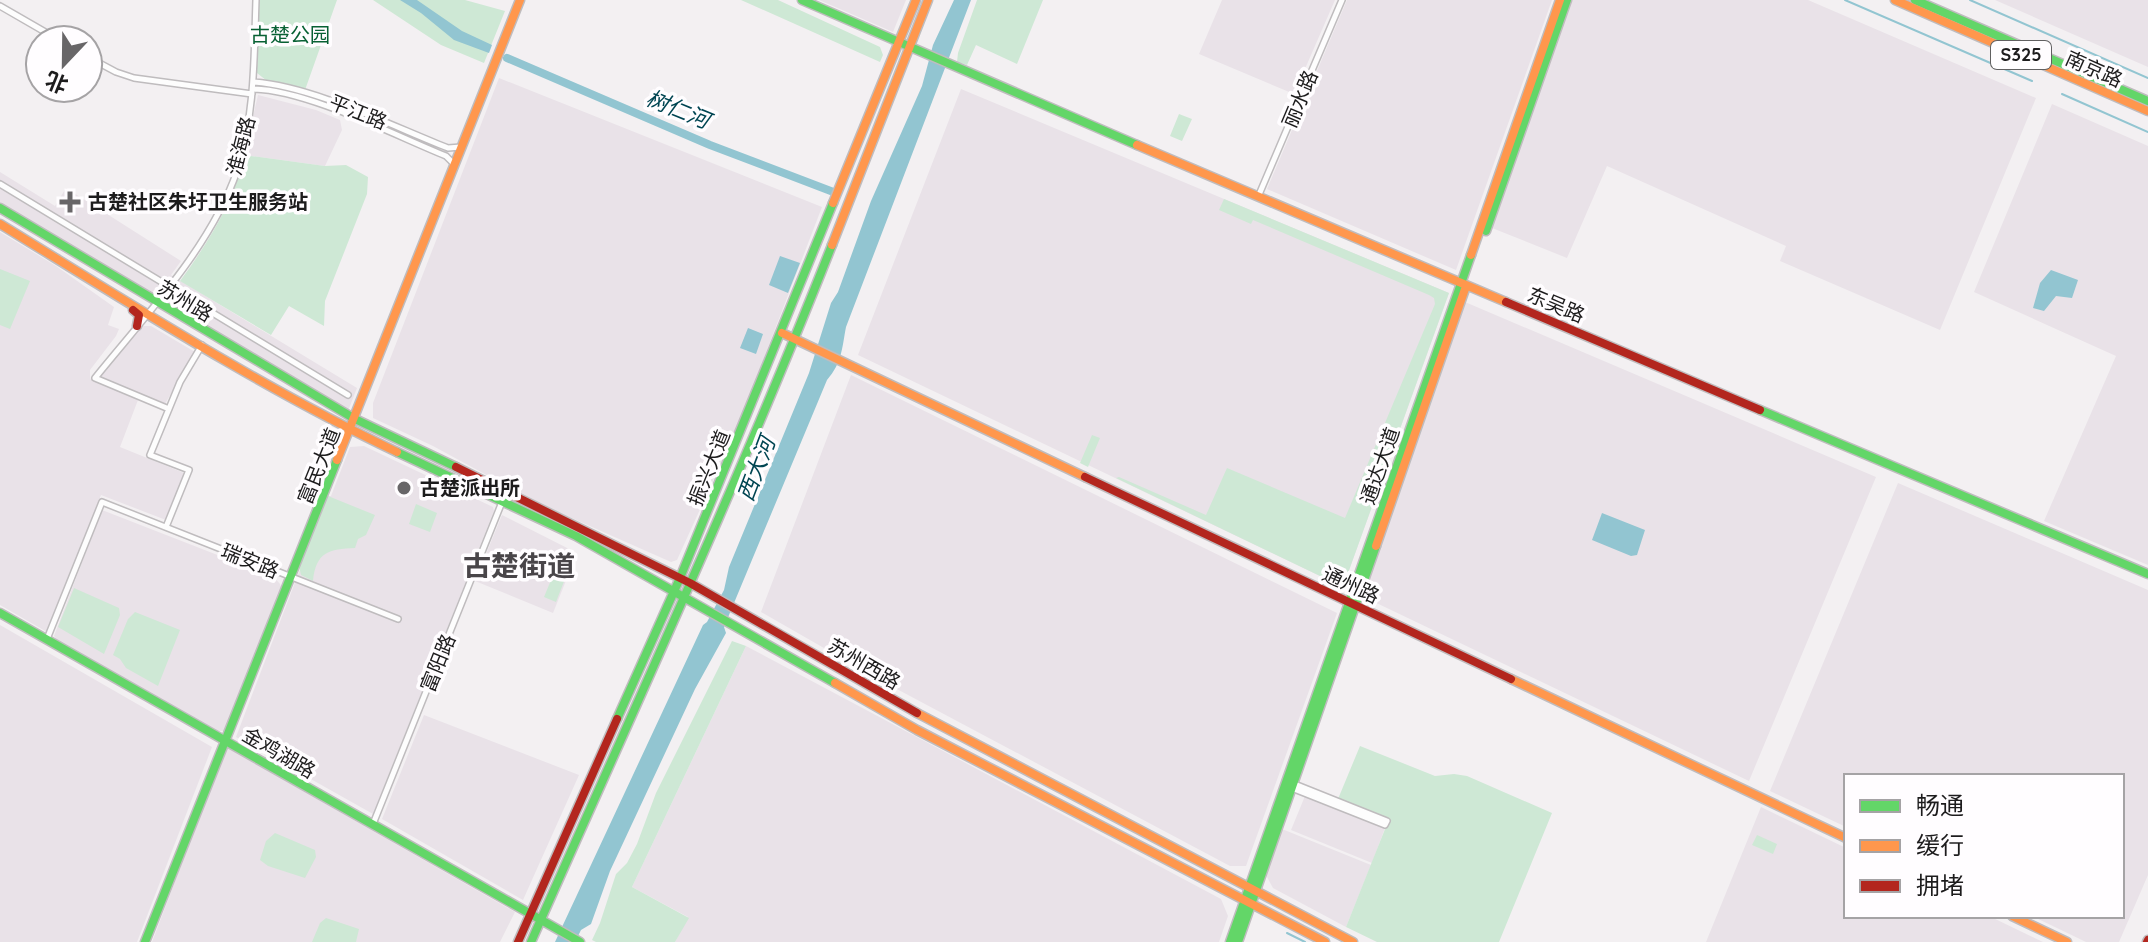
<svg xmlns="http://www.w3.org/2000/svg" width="2148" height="942" viewBox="0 0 2148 942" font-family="Quicksand,'Noto Sans SC',sans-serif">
	<rect width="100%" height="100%" fill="#f3f0f2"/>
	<path fill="#e9e2e8" d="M 819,0 L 906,0 L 893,32 Z
		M 1222,0 L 1335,0 L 1294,94 L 1199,54 Z
		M 1347,0 L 1552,0 L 1456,270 L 1267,189 Z
		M 1572,0 L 1808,0 L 2036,98 L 1940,330 L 1780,261 L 1786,246 L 1607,166 L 1567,258 L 1492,228 Z
		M 1995,0 L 2148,0 L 2148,67 Z
		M 499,78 L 822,207 L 737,428 L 677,560 L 671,562 L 540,504 L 433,446 L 373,418 L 373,403 Z
		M 961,89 L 1449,293 L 1343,587 L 858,355 Z
		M 258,95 L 316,110 L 340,120 L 342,130 L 325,166 L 244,155 Z
		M 2052,104 L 2148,146 L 2148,565 L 2044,521 L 2116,356 L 1974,292 Z
		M 0,172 L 55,206 L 66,188 L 181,261 L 171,275 L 357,388 L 348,411 L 0,204 Z
		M 0,232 L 56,266 L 114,307 L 108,325 L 119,329 L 116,336 L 90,370 L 90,379 L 138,400 L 120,447 L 184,473 L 166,520 L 101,495 L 47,632 L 0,605 Z
		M 1465,302 L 1876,477 L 1749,781 L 1366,598 L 1365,592 Z
		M 143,326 L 151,326 L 195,352 L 165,404 L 98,377 Z
		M 851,375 L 1337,613 L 1246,866 L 1230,866 L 878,679 L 761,612 Z
		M 364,446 L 493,507 L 494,511 L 373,814 L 236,737 L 328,496 L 331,496 L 350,447 Z
		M 1898,483 L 2148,590 L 2148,875 L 2119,942 L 2086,942 L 2032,916 L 2122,916 L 2122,776 L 1846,776 L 1846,827 L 1770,791 Z
		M 102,510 L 274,577 L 280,584 L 282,589 L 224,731 L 215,731 L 57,640 L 54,636 Z
		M 502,515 L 577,553 L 553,613 L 475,581 Z
		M 0,625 L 212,747 L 137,942 L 0,942 Z
		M 746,646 L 1221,899 L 1228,916 L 1219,942 L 675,942 L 688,917 L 632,887 Z
		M 424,715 L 579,775 L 523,900 L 382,819 Z
		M 226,747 L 515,912 L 500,942 L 152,942 Z
		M 1305,796 L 1385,828 L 1372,863 L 1291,830 Z
		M 1761,807 L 1846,848 L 1846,916 L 1989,916 L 2043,942 L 1706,942 Z
		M 1282,829 L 1371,865 L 1346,927 L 1273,888 L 1267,877 L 1267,869 Z"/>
	<path fill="#cee8d5" d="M 258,0 L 337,0 L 305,90 L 267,81 L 257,73 Z
		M 373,0 L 465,0 L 505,11 L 484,63 L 441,45 Z
		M 741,0 L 778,0 L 880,47 L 883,55 L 880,62 Z
		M 977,0 L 1043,0 L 1017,64 L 976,45 L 967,65 L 957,62 L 958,53 Z
		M 1179,114 L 1192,119 L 1182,141 L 1170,136 Z
		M 244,155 L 325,166 L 346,165 L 368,177 L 367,194 L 325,301 L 324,326 L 289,306 L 271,335 L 180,281 C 208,243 234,202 244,155 Z
		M 1224,199 L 1449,293 L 1343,587 L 1116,478 L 1119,477 L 1206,515 L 1227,468 L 1345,518 L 1435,304 L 1434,298 L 1429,295 L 1253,220 L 1251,224 L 1219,210 Z
		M 0,269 L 30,281 L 10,329 L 0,325 Z
		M 1092,435 L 1100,438 L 1088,467 L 1080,463 Z
		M 328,496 L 375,515 L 366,535 L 358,539 L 355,548 C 329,549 316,552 313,581 L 301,575 L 299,566 Z
		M 416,504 L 437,513 L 430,532 L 409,524 Z
		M 561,556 L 572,561 L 556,602 L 544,597 Z
		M 74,588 L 119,608 L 120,615 L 104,654 L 58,627 Z
		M 135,612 L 180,630 L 158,686 L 126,668 L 120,659 L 113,655 L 128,619 Z
		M 732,641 L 746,646 L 632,887 L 689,918 L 675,942 L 596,942 L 592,940 L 600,923 L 616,874 L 627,863 L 637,844 L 656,793 Z
		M 1360,746 L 1435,776 L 1454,774 L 1467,776 L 1552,813 L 1499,942 L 1377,942 L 1346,927 L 1389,819 L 1338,799 Z
		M 275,833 L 315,850 L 316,857 L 305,878 L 268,866 L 260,860 L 266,841 Z
		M 1757,835 L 1777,844 L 1773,854 L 1752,845 Z
		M 326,918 L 359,929 L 356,942 L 312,942 L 320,923 Z"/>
	<path fill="#92c5d1" d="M 400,0 L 417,0 L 462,31 L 492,45 L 489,53 L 454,40 L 421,13 Z
		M 954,0 L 971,0 L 846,327 C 842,348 842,363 827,380 L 724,627 L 726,633 L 695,689 L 610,871 L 591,924 L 581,930 L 575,942 L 555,942 L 703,625 L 707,622 L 724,590 L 729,567 L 809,373 L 831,303 L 838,292 L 871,201 L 922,86 L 933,45 Z
		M 780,256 L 800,263 L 788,293 L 769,285 Z
		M 2051,270 L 2078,280 L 2072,298 L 2056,296 L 2044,311 L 2033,308 L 2040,283 Z
		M 748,328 L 763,334 L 756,354 L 740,348 Z
		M 1602,513 L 1645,530 L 1637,555 L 1631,556 L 1592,540 Z"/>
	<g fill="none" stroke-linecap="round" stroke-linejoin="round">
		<path stroke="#92c5d1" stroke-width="2" d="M 1845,0 L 2032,81
			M 1970,0 L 2148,78
			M 2062,94 L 2148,132
			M 1287,933 L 1305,942"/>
		<path stroke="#92c5d1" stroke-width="8" d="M 507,58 L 710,145 L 836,193"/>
		<g stroke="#bfbcbe" stroke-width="8">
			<path id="street" d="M 0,6 L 59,40
				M 88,57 L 116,72 L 134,78 L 252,94
				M 253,82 C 312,86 392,126 448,148 L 461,147
				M 253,89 C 307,90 394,135 446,156 L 455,165
				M 0,184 L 348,395
				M 1258,197 L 1342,0
				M 169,409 L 95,378 C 145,316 211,247 237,171 C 255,115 254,57 256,0
				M 166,527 L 189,470 L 150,455 L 180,382 L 202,345
				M 47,639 L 102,502 L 398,619
				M 1289,787 L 1385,825 L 1387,821 L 1292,783
				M 373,824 L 502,502"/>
		</g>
		<g stroke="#bfbcbe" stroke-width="11">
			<path id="fast" d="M 802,0 L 1137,145
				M 1915,0 L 2148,101
				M 0,208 L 355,419 L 456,467
				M 1486,231 L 1567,0
				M 1760,410 L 2148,574
				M 397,452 L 576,536 L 835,683
				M 0,613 L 580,942
				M 617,719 L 680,578 L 833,203
				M 145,942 L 337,460
				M 531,942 C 633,711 739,481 832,245
				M 1230,942 L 1471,255
				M 1238,942 L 1376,546"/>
		</g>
		<g stroke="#bfbcbe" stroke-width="11">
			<path id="slow" d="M 1895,0 L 2148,111
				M 1137,145 L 1506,302
				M 833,203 L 916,0
				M 0,224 C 129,303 260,387 397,452
				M 832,245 L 928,0
				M 1471,255 L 1560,0
				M 782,333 L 1085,477
				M 337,460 L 520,0
				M 1376,546 L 1465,289
				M 1511,679 L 1846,838
				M 835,683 L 917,730 L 1325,942
				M 917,713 L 1353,942
				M 2012,916 L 2067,942"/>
		</g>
		<g stroke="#bfbcbe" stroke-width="11">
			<path id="jam" d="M 1506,302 L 1760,410
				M 133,310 L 139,315 L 137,326
				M 456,467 L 690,583 L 917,713
				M 1085,477 L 1511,679
				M 518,942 L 617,719
				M 2147,942 L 2148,940"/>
		</g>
		<use href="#street" stroke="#fdfdfd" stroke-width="5"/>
		<use href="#fast" stroke="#63d668" stroke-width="8"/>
		<use href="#slow" stroke="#ff974d" stroke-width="8"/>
		<use href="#jam" stroke="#b3261e" stroke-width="8"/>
	</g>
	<g fill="#686668" stroke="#fffdff" stroke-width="3">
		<path d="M66 190h8v8h8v8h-8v8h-8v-8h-8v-8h8z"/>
		<circle cx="404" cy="488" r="8"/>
	</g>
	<g text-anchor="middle" stroke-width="7" stroke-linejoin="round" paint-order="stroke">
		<rect fill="#fffdff" stroke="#616061" stroke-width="2" x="1991" y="41" width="60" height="28" rx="6"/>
		<g font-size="18" font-weight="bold" fill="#1d1c1d">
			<text x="2021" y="61">S325</text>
		</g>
		<g font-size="20" fill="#086134" stroke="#fffdff">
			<text x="290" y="42">古楚公园</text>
		</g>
		<g font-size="20" fill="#1d1c1d" stroke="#fffdff">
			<text transform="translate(2094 69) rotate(24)" y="7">南京路</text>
			<text transform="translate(1300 99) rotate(-67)" y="7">丽水路</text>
			<text transform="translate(358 112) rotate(22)" y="7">平江路</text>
			<text transform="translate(241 146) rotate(-76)" y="7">淮海路</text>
			<text transform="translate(185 301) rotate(31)" y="7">苏州路</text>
			<text transform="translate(1556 305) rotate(23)" y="7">东吴路</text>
			<text transform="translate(319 466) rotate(-68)" y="7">富民大道</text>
			<text transform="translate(1380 466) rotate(-71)" y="7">通达大道</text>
			<text transform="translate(709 468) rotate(-68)" y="7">振兴大道</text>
			<text transform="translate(250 561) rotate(22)" y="7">瑞安路</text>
			<text transform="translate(1351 585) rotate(25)" y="7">通州路</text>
			<text transform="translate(438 663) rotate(-68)" y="7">富阳路</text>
			<text transform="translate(864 664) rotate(30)" y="7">苏州西路</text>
			<text transform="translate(279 753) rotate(30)" y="7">金鸡湖路</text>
		</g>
		<g font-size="20" font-weight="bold" fill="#1d1c1d" stroke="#fffdff" text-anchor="start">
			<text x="88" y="209">古楚社区朱圩卫生服务站</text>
			<text x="420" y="495">古楚派出所</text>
		</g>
		<g font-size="22" font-style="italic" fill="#004552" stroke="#fffdff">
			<text transform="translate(678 109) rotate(22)" y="8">树仁河</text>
			<text transform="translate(756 469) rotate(-69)" y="8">西大河</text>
		</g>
		<g font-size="28" font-weight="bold" fill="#494549" stroke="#fffdff">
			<text x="519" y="576">古楚街道</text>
		</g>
	</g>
	<rect x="1844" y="774" width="280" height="144" fill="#fffdff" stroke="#a5a3a5" stroke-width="2"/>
	<rect x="1860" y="800" width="40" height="12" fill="#63d668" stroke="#a5a3a5" stroke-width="2"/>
	<text x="1916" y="814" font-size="24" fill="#1d1c1d">畅通</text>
	<rect x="1860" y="840" width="40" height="12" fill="#ff974d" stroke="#a5a3a5" stroke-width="2"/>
	<text x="1916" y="854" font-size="24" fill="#1d1c1d">缓行</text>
	<rect x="1860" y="880" width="40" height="12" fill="#b3261e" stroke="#a5a3a5" stroke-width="2"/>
	<text x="1916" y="894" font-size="24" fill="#1d1c1d">拥堵</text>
	<g transform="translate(64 64) rotate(202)"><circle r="38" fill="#fffdff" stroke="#a5a3a5" stroke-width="2"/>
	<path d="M0-6L14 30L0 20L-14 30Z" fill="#686668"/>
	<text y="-12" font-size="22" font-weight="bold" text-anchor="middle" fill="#1d1c1d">北</text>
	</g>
</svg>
